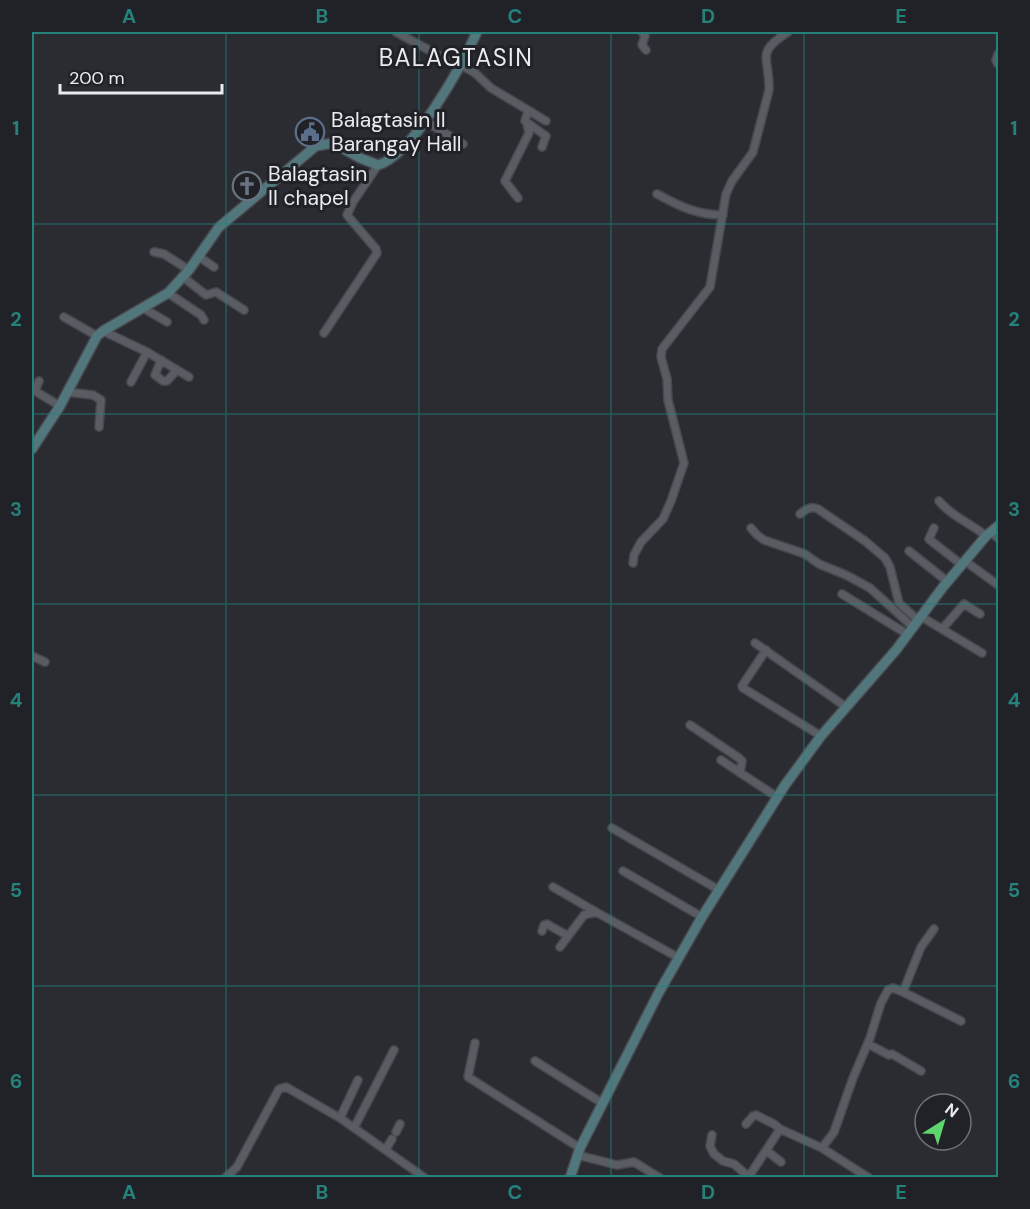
<svg xmlns="http://www.w3.org/2000/svg" width="1030" height="1209" viewBox="0 0 1030 1209" font-family="'DM Sans',sans-serif">
	<rect width="100%" height="100%" fill="#2a2c32"/>
	<g fill="none" stroke-linecap="round" stroke-linejoin="round">
		<g stroke="#47484d" stroke-width="10">
			<path id="street" d="M 396,32 L 458,66
				M 642,32 L 645,36 L 642,45 L 646,50
				M 998,54 L 996,60 L 998,64
				M 459,64 L 475,73 L 491,88 L 546,121
				M 528,111 L 525,121 L 546,136 L 542,147
				M 425,121 L 463,144
				M 657,194 C 679,206 697,215 723,215
				M 518,198 L 505,181 L 529,133 L 527,124
				M 154,252 L 164,254 L 189,270
				M 198,256 L 214,267
				M 183,277 L 206,295 L 216,292 L 244,310
				M 168,293 L 201,315 L 204,320
				M 143,308 L 167,322
				M 64,317 L 97,336
				M 103,331 L 147,352 L 189,377
				M 324,333 L 377,253 L 376,249 L 347,215 L 353,202 L 378,165
				M 161,360 L 155,375 L 163,381 L 167,381 L 177,370
				M 39,381 L 35,391 L 60,406
				M 131,382 L 147,352
				M 67,392 L 93,395 L 101,400 L 99,427
				M 939,501 C 952,517 971,523 986,536
				M 800,514 C 806,509 811,506 818,509 L 865,541 L 885,558 L 890,567 L 899,603 L 918,620
				M 751,528 L 757,535 L 764,540 L 805,554 L 819,564 L 846,575 L 870,588 L 913,627
				M 934,528 L 929,539 L 930,540 L 962,565
				M 991,532 L 998,538
				M 909,551 L 948,582
				M 965,561 L 998,585
				M 633,563 L 634,555 L 641,542 L 663,519 L 671,501 L 684,463 L 668,400 L 667,379 L 661,357 L 662,349 L 710,287 L 726,194 L 732,181 L 753,152 L 769,90 C 770,56 754,54 788,32
				M 842,594 L 907,634
				M 920,616 L 982,653
				M 942,629 L 964,604 L 980,614
				M 755,643 L 846,707
				M 766,650 L 742,686 L 743,688 L 821,736
				M 32,656 L 45,662
				M 690,725 L 739,758 L 742,761 L 740,773
				M 721,760 L 777,797
				M 612,828 L 719,890
				M 623,871 L 702,917
				M 553,887 L 596,912
				M 542,931 L 544,925 L 547,924 L 568,936
				M 560,947 L 584,915 L 596,912 L 679,958
				M 903,992 L 921,947 L 934,929
				M 475,1043 L 468,1077 L 580,1148
				M 868,1044 L 889,1055 L 892,1054 L 921,1071
				M 535,1061 L 602,1103
				M 340,1118 L 358,1080
				M 746,1124 L 753,1116 L 756,1115 L 774,1124 L 780,1129
				M 354,1128 L 394,1050
				M 396,1132 L 400,1124
				M 712,1135 L 710,1146 L 714,1154 L 723,1161 L 734,1164 L 749,1177
				M 822,1148 L 834,1132 L 853,1078 L 870,1038 L 881,1003 L 888,990 L 893,988 L 903,992 L 961,1021
				M 386,1149 L 392,1139
				M 767,1151 L 781,1162
				M 577,1155 L 617,1165 L 634,1162 L 660,1178
				M 225,1178 L 237,1167 L 279,1089 L 286,1087 L 340,1118 L 425,1178
				M 748,1178 L 780,1129 L 822,1148 L 869,1178"/>
		</g>
		<g stroke="#47484d" stroke-width="12">
			<path id="secondary" d="M 32,449 L 60,406 L 97,336 L 103,331 L 168,293 L 189,270 L 219,227 L 316,146 L 333,143 L 360,158 L 378,165 C 413,155 462,65 477,32
				M 570,1178 L 580,1148 L 658,994 L 702,917 L 785,785 L 821,736 L 896,650 L 943,587 L 986,536 L 998,526"/>
		</g>
		<use href="#street" stroke="#5a5c63" stroke-width="7"/>
		<use href="#secondary" stroke="#51777d" stroke-width="9"/>
	</g>
	<path fill="none" stroke="#25827b" stroke-width="1.5" stroke-opacity="0.55" d="M 226,32 L 226,1178M 419,32 L 419,1178M 611,32 L 611,1178M 804,32 L 804,1178M 32,224 L 998,224M 32,414 L 998,414M 32,604 L 998,604M 32,795 L 998,795M 32,986 L 998,986"/>
	<defs>
		<g id="civic-ring" transform="scale(1.5)"><circle r="9.5" fill="#212228" stroke="#5c6f8a" stroke-width="1.5"/><path d="M-.6-6.5H3V-4.5H.6V-3L4-1V1h2V6H-6V1h2V-1L-.6-3ZM-1.2 2.5V6h2.4V2.5Z" fill="#5c6f8a"/></g>
		<g id="church-ring" transform="scale(1.5)"><circle r="9.5" fill="#212228" stroke="#6b7280" stroke-width="1.5"/><path d="M-1.2-6h2.4v3.5h3.3v2.4h-3.3V6h-2.4V-.1h-3.3v-2.4h3.3Z" fill="#6b7280"/></g>
	</defs>
	<g fill-rule="evenodd">
		<use href="#civic-ring" x="310" y="132"/>
		<use href="#church-ring" x="247" y="186"/>
	</g>
	<g text-anchor="middle" stroke-width="6" stroke-linejoin="round" paint-order="stroke">
		<g font-size="21" fill="#eaebef" stroke="#212228" text-anchor="start">
			<text x="331" y="127">Balagtasin II<tspan x="331" dy="24">Barangay Hall</tspan></text>
			<text x="268" y="181">Balagtasin<tspan x="268" dy="24">II chapel</tspan></text>
		</g>
		<g font-size="24" letter-spacing="1.5" fill="#eaebef" stroke="#212228">
			<text x="456" y="66">BALAGTASIN</text>
		</g>
	</g>
	<rect width="1030" height="1209" fill="none" stroke="#212228" stroke-width="66"/>
	<g transform="translate(943 1122) rotate(37)"><circle r="28" fill="#212228" stroke="#717278" stroke-width="1.5"/>
	<path d="M0-4.5L10 22L0 15L-10 22Z" fill="#5ed56c"/>
	<text y="-9" font-size="16" font-weight="bold" text-anchor="middle" fill="#eaebef">N</text>
	</g>
	<path d="M60 84v9h162v-9" fill="none" stroke="#eaebef" stroke-width="3"/>
	<text x="69" y="84" font-size="18" fill="#eaebef" stroke="#212228" stroke-width="4.5" paint-order="stroke">200 m</text>
	<rect x="33" y="33" width="964" height="1143" fill="none" stroke="#25827b" stroke-width="2"/>
	<g font-size="20" text-anchor="middle" font-weight="bold" fill="#25827b">
		<text x="129" y="23">A</text>
		<text x="322" y="23">B</text>
		<text x="515" y="23">C</text>
		<text x="708" y="23">D</text>
		<text x="901" y="23">E</text>
		<text x="16" y="135">1</text>
		<text x="1014" y="135">1</text>
		<text x="16" y="326">2</text>
		<text x="1014" y="326">2</text>
		<text x="16" y="516">3</text>
		<text x="1014" y="516">3</text>
		<text x="16" y="707">4</text>
		<text x="1014" y="707">4</text>
		<text x="16" y="897">5</text>
		<text x="1014" y="897">5</text>
		<text x="16" y="1088">6</text>
		<text x="1014" y="1088">6</text>
		<text x="129" y="1199">A</text>
		<text x="322" y="1199">B</text>
		<text x="515" y="1199">C</text>
		<text x="708" y="1199">D</text>
		<text x="901" y="1199">E</text>
	</g>
</svg>
